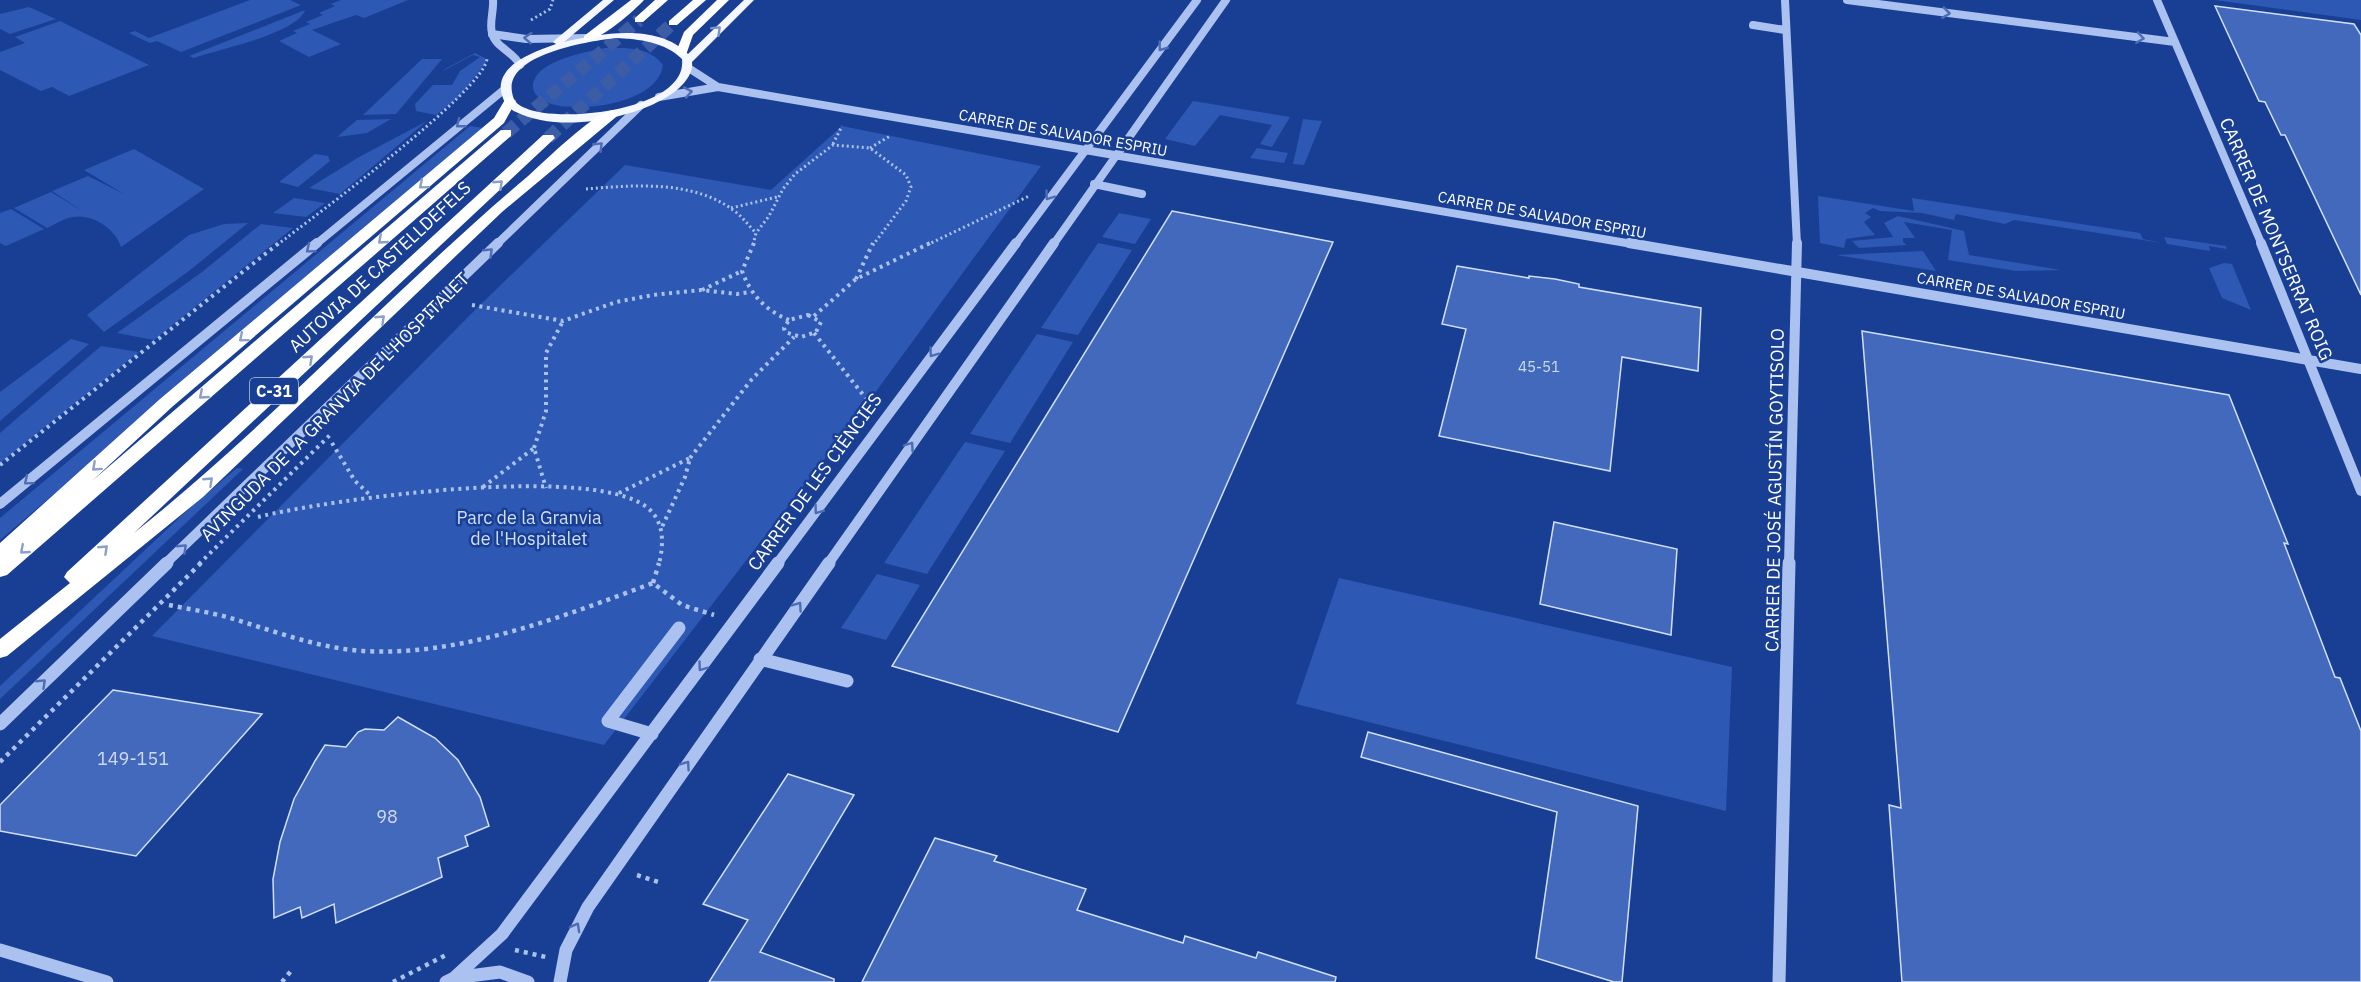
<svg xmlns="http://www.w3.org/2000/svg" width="2361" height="982" viewBox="0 0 2361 982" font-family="'IBM Plex Sans',sans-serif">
	<rect width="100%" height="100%" fill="#193f95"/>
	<path fill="#2d58b3" d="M 250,0 L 290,0 L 301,5 L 181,52 L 157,41 L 150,43 L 129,33 L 135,31 L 149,38 Z
		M 341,0 L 408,0 L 364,18 L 356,15 L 312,30 L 341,44 L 309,57 L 279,41 L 297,33 L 293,31 L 310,24 L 306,22 L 323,15 L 319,13 L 335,6 L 331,4 Z
		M 2215,0 L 2361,0 L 2361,20 Z
		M 29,7 L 56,19 L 10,34 L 0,29 L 0,14 Z
		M 305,10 C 297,34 216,50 194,58 L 189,56 Z
		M 60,21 L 149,65 L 69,96 L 52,87 L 41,91 L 0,70 L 0,52 L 25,43 L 15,37 Z
		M 605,48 C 626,48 649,46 663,65 C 658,104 578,114 548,103 C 542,100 533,95 533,87 C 533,61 586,52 605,48 Z
		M 475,53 L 485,58 L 486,63 L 459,97 L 436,115 L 416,111 L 415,104 L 433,85 L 452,85 L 460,71 L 480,57 L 473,55 L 443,71 L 445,69 Z
		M 422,59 L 442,59 L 396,114 L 363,115 Z
		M 1193,101 L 1290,117 L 1272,147 L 1260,144 L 1272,125 L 1220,115 L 1195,146 L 1165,139 Z
		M 391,119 L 367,133 L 337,137 L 357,120 Z
		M 1303,119 L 1322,121 L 1304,165 L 1293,164 Z
		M 427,121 L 340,194 L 309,188 L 359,157 Z
		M 470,126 L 484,128 L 0,540 L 0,518 Z
		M 842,126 L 1041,166 L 869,401 L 604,745 L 152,636 L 478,307 L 625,165 L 771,190 Z
		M 1257,148 L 1288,153 L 1284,163 L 1250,158 Z
		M 134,149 L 204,189 L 121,247 C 116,229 92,213 73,217 C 64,218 54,225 47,228 L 14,208 L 51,192 L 84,212 L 52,191 L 88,176 L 124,194 L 84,170 Z
		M 315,154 L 328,156 L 330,161 L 298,187 L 279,182 Z
		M 1818,196 L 1914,211 L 1912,198 L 2140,233 L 2143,239 L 2162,243 L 2014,220 L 2005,224 L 1956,214 L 1954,220 L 1922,213 L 1880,211 L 1873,208 L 1865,213 L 1871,217 L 1864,222 L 1875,235 L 1846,239 L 1844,248 L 1820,243 Z
		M 294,198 L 325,203 L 306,217 L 273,213 Z
		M 11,209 L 44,229 L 6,246 L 0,243 L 0,213 Z
		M 1119,213 L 1151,219 L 1135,244 L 1102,237 Z
		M 1898,216 L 1964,231 L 1969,255 L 2061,270 L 2016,271 L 1948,260 L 1952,230 L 1904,222 L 1915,238 L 1903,238 L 1903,242 L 1907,245 L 1859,248 L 1852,241 L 1893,237 L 1884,223 Z
		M 248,223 L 189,271 L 104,332 L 87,315 L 189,235 L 224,224 Z
		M 261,224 L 293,228 L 154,340 L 117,333 L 202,272 Z
		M 2164,237 L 2226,246 L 2227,249 L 2209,246 L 2210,251 L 2167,244 Z
		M 1098,243 L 1132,250 L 1078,335 L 1041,328 Z
		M 1923,251 L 1936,271 L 1836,255 Z
		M 2224,263 L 2232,264 L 2251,310 L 2222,298 L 2209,268 Z
		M 1037,334 L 1073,342 L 1010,443 L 970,434 Z
		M 71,339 L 89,344 L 0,421 L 0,392 Z
		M 101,346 L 139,352 L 0,463 L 0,433 Z
		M 965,442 L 1005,451 L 927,574 L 884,563 Z
		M 237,468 L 243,469 L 0,699 L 0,686 L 193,505 Z
		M 877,574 L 920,585 L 886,640 L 841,628 Z
		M 1339,578 L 1732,667 L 1726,811 L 1296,704 Z"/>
	<path fill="#4269bc" stroke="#d2dffb" stroke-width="1.5" d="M 2215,6 L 2354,24 L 2361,35 L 2361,295 L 2285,135 L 2281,135 L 2265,102 L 2259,101 Z
		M 1172,211 L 1333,242 L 1118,732 L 892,666 Z
		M 1457,266 L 1529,278 L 1529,276 L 1555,279 L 1579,284 L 1579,287 L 1701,308 L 1698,371 L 1622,357 L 1610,471 L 1439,436 L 1466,329 L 1442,324 Z
		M 1862,331 L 2229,395 L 2288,544 L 2284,543 L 2335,677 L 2340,678 L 2361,731 L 2361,982 L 1902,982 L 1889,805 L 1901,808 Z
		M 1554,522 L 1677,549 L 1671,635 L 1540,604 Z
		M 113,690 L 262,714 L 136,856 L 0,831 L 0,805 Z
		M 398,717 L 435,738 L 458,760 L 480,797 L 489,826 L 465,836 L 468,846 L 438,858 L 442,877 L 336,923 L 334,904 L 302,918 L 300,907 L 274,918 L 273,879 L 280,842 L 294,799 L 315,761 L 325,745 L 346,747 L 358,732 L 365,729 L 384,730 Z
		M 1368,732 L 1638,806 L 1622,982 L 1614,982 L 1536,958 L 1557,812 L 1361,757 Z
		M 788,774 L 854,795 L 760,952 L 834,979 L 834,982 L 709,982 L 748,920 L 703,904 Z
		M 935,838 L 997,856 L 994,861 L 1086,889 L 1077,910 L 1183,943 L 1185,936 L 1256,958 L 1258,952 L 1336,977 L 1335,982 L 862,982 Z"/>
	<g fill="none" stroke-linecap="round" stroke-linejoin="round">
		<path stroke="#3c5ca5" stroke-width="13" stroke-dasharray="13 6" stroke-linecap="butt" d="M 506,133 L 639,20
			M 548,138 L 673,23"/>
		<path stroke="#abc1f0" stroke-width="3" stroke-dasharray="2 3" stroke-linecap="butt" d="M 531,20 L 550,9 L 553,0
			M 833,144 L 842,126
			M 870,148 L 890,136
			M 586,189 C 633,185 693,180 733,210 C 742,216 748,225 756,233
			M 731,208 L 777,197
			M 277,245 C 312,218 483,92 487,59
			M 753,245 L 756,233 L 769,216 L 783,189 L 795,174 L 833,145 L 870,148 L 906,175 L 911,187 L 906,201 L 873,245
			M 927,245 L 1029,196"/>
		<path stroke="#abc1f0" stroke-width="4" stroke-dasharray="3 4.5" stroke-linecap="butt" d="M 754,243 L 742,271 C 751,295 765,310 789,320
			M 856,279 L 873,243
			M 702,290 L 742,271
			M 472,305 L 563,321 L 616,302 L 653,295 L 701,290 L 737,294 L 749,292
			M 808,315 L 821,322 L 816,332 L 801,337 L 785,332 L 784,328 L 789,320 Z
			M 814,316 L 856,279 L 930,243
			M 814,333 L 872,406
			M 332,443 L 355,481 L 371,496
			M 534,448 L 546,411 L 546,353 L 563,321
			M 690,458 L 752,379 L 794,337
			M 0,465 L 279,243
			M 483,487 L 534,448 L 546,488
			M 619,493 L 690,458 L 685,477 L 662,527
			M 258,517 C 325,500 607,460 652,512 C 665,527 663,547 659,564
			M 199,564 L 332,433"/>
		<path stroke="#abc1f0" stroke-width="4.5" stroke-dasharray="4 5" stroke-linecap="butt" d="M 653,583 L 659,563
			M 169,605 C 188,609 208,612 227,617 C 271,630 317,648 363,651 C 460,657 564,616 653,583 L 682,605 L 714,615
			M 0,762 L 201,563
			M 637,875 L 658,882
			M 515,950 L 546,957
			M 282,982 L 291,971
			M 393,982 L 446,955"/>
		<path stroke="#abc1f0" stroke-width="8" d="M 493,0 C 494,11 489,23 492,33 C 495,47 514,52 520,65
			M 1785,0 L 1797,245
			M 1847,0 L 2175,42
			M 2157,0 L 2262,245
			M 1753,25 L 1785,30
			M 492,34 L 526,39 L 588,38
			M 687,67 L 718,87
			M 659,97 L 718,87 L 1638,245
			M 1094,184 L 1142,194
			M 315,245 L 506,88
			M 496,245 L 641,105
			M 1015,245 L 1197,0
			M 1053,245 L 1226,0"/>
		<path stroke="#abc1f0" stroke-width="10" d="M 1629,243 L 2361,369
			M 2261,243 L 2361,491
			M 0,504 L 317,243
			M 165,564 L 498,243
			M 777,564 L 1016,243
			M 828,564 L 1054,243
			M 1789,564 L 1797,243"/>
		<path stroke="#abc1f0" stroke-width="13" d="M 760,659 L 847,681
			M 0,724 L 167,563
			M 652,734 L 608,721 L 679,628
			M 0,950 L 107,982
			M 454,978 L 502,934 L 778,563
			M 446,982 L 454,978 L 500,972 L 528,982
			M 560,982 L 566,950 L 588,907 L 829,563
			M 1779,982 L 1789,563"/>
		<path fill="#f4f7ff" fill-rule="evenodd" d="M 603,0 L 614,0 L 564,42 C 601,33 658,23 688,54 L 744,0 L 754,0 L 692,62 C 694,76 679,90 667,97 C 629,120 558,133 516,112 C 507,108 503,101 501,91 C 497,64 536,51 556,44 L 553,42 L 555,40 ZM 616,38 C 639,39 665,42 682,59 C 688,110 560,124 525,108 C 517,105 513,100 512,92 C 505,54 590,41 616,38 Z"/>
		<path fill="#fff" fill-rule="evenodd" d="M 631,0 L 644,0 C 634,11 598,43 584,40 L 584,36 Z
			M 655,0 L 668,0 L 643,22 L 635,22 L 635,18 Z
			M 693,0 L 706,0 L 677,25 L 669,25 L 669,21 Z
			M 717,0 L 729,0 L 693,35 L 686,55 L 678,55 L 676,52 L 684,32 Z
			M 510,97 L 516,101 L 504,123 L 172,407 L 92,481 L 501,130 L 511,130 L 511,136 L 7,575 L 0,577 L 0,543 L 160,399 L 494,118 L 506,98 Z
			M 612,110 L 618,114 L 616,117 L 502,212 L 203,497 L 7,656 L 0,658 L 0,639 L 70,583 L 64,577 L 67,572 L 543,135 L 553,135 L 555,138 L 134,533 C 272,423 392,291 527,177 C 545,161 591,115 612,110 Z"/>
	</g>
	<defs><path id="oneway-chevron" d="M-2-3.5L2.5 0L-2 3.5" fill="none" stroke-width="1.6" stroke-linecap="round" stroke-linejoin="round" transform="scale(1.5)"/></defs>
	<g stroke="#4c6cb5">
		<use href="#oneway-chevron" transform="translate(1946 13) rotate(7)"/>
		<use href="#oneway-chevron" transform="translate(528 38) rotate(-177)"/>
		<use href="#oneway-chevron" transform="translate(2140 38) rotate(8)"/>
		<use href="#oneway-chevron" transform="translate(1162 47) rotate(127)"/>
		<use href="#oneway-chevron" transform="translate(688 92) rotate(-10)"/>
		<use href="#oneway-chevron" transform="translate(460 124) rotate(142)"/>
		<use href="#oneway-chevron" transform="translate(599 146) rotate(-44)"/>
		<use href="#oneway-chevron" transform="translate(1049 196) rotate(126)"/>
		<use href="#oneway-chevron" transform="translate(310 249) rotate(141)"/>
		<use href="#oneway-chevron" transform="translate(489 252) rotate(-44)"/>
		<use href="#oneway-chevron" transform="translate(933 353) rotate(126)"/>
		<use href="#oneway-chevron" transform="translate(910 446) rotate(-55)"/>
		<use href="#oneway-chevron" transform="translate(28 481) rotate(140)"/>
		<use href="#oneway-chevron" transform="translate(818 510) rotate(126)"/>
		<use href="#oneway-chevron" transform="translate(183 548) rotate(-44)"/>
		<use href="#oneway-chevron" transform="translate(798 606) rotate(-55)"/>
		<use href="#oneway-chevron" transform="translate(702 667) rotate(126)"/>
		<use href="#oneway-chevron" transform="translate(42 683) rotate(-44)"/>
		<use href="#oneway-chevron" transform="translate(686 765) rotate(-55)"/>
		<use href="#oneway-chevron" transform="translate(576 927) rotate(-61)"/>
	</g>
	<use stroke="#7c92c5" href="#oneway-chevron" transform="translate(717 30) rotate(-44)"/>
	<g stroke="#8c9fca">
		<use href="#oneway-chevron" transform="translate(499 184) rotate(-43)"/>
		<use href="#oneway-chevron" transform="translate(423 185) rotate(140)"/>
		<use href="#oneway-chevron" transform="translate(382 240) rotate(139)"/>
		<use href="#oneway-chevron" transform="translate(381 319) rotate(-43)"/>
		<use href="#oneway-chevron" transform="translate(243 338) rotate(140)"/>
		<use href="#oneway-chevron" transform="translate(309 359) rotate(-43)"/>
		<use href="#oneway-chevron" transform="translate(203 395) rotate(139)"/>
		<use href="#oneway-chevron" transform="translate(96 467) rotate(138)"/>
		<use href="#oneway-chevron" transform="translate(209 481) rotate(-43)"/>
		<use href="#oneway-chevron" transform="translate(104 549) rotate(-43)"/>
		<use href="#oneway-chevron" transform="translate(24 550) rotate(139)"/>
	</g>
	<g text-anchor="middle" stroke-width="5" stroke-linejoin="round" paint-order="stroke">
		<g font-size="15" fill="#fff" stroke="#193f95">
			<text transform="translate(1063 133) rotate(10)" y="5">CARRER DE SALVADOR ESPRIU</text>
			<text transform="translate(1542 215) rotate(10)" y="5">CARRER DE SALVADOR ESPRIU</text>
			<text transform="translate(2021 296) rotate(10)" y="5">CARRER DE SALVADOR ESPRIU</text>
		</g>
		<g font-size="15" fill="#d0daee">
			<text x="1539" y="372">45-51</text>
		</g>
		<rect fill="#193f95" stroke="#bac5df" stroke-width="1.5" x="250" y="378" width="48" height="26" rx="4.5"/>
		<g font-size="16" font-weight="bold" fill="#fff">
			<text x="274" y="397">C-31</text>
		</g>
		<g font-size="18" fill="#fff" stroke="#193f95">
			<text transform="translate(2276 239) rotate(67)" y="6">CARRER DE MONTSERRAT ROIG</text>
			<text transform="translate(380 267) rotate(-43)" y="6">AUTOVIA DE CASTELLDEFELS</text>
			<text transform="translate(335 407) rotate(-45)" y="6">AVINGUDA DE LA GRANVIA DE L'HOSPITALET</text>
			<text transform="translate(815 482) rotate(-54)" y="6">CARRER DE LES CIÈNCIES</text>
			<text transform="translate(1775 490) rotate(-89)" y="6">CARRER DE JOSÉ AGUSTÍN GOYTISOLO</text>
		</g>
		<g font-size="18" fill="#d2dffb" stroke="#193f95">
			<text x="529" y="524">Parc de la Granvia<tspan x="529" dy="21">de l'Hospitalet</tspan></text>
		</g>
		<g font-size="18" fill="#d0daee">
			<text x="133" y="765">149-151</text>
			<text x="387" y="823">98</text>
		</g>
	</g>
</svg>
